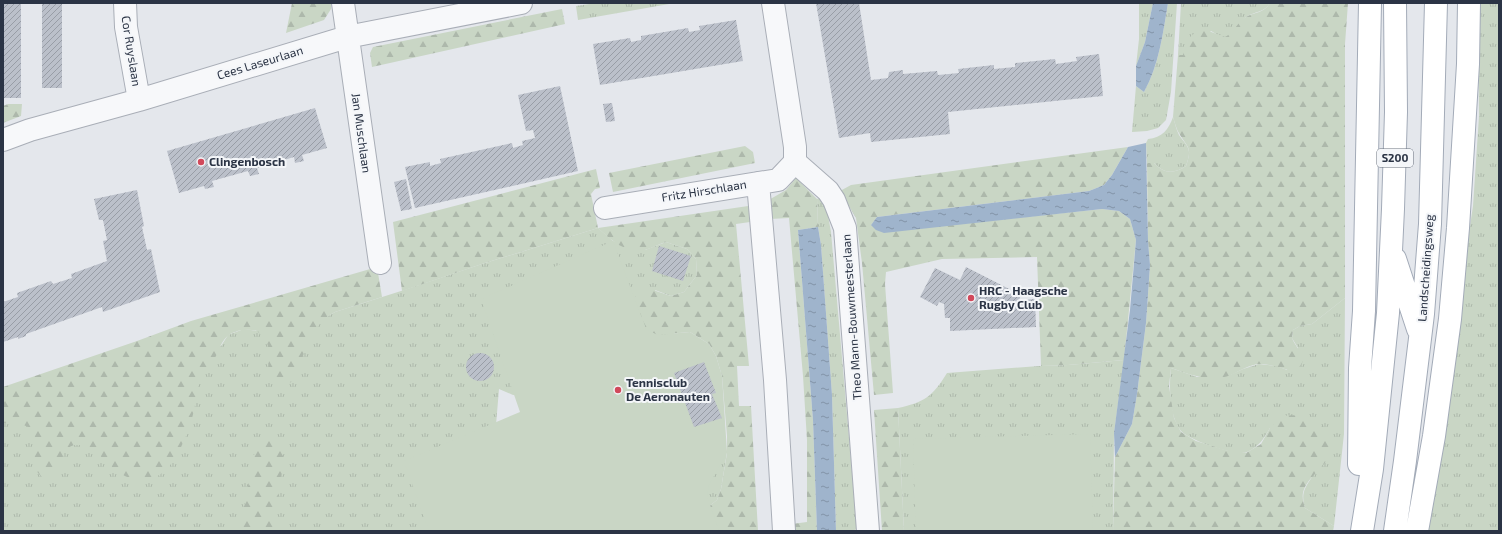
<svg xmlns="http://www.w3.org/2000/svg" width="1502" height="534" viewBox="0 0 1502 534" font-family="'Exo 2',sans-serif">
	<defs>
		<pattern id="grass-tufts" width="24" height="20" patternUnits="userSpaceOnUse"><rect width="24" height="20" fill="#c9d6c5"/><path d="M3 7l-1-3M5 7V3M7 7l1-3M15 17l-1-3M17 17v-4M19 17l1-3" fill="none" stroke="#adb8ab"/></pattern>
		<pattern id="forest-firs" width="22" height="20" patternUnits="userSpaceOnUse"><rect width="22" height="20" fill="#c9d6c5"/><path d="M5 1l3.5 6h-7zM16 11l3.5 6h-7z" fill="#adb8ab"/></pattern>
		<pattern id="water-ripples" width="26" height="14" patternUnits="userSpaceOnUse"><rect width="26" height="14" fill="#9fb4cc"/><path d="M2 4q2-2 4 0t4 0M15 11q2-2 4 0t4 0" fill="none" stroke="#8293a7"/></pattern>
		<pattern id="building-hatch" width="6" height="6" patternUnits="userSpaceOnUse"><rect width="6" height="6" fill="#bbc0ca"/><path d="M-1 1l2-2M0 6l6-6M5 7l2-2" fill="none" stroke="#989da6"/></pattern>
	</defs>
	<rect width="100%" height="100%" fill="#e4e7ec"/>
	<path fill="url(#grass-tufts)" d="M 596,3 L 675,3 L 578,20 L 576,6 Z
		M 1139,3 L 1153,3 L 1145,42 L 1136,66 L 1139,39 Z
		M 1168,3 L 1177,3 L 1171,92 L 1166,120 L 1158,128 L 1147,131 L 1132,132 L 1136,86 L 1144,92 C 1159,65 1163,33 1168,3 Z
		M 1181,3 L 1270,3 C 1264,13 1255,11 1246,17 C 1239,22 1233,36 1226,37 C 1221,38 1215,33 1211,31 L 1184,55 L 1178,55 Z
		M 1478,3 L 1499,3 L 1499,531 L 1424,531 L 1473,206 L 1479,116 Z
		M 1173,117 C 1175,123 1176,129 1179,135 C 1189,149 1192,148 1186,166 C 1174,174 1164,174 1154,163 L 1147,163 L 1146,143 L 1148,139 C 1162,138 1169,129 1173,117 Z
		M 819,198 L 827,210 L 831,232 L 857,529 L 852,531 L 836,531 L 832,395 L 821,245 L 818,227 L 817,199 Z
		M 598,228 L 613,241 L 645,250 L 666,242 L 687,249 L 696,259 L 697,275 L 684,292 L 671,296 L 655,290 L 727,452 L 721,489 L 717,500 L 703,511 L 528,394 L 513,395 L 499,389 L 496,425 L 448,531 L 3,531 L 3,423 L 7,423 L 221,346 L 228,335 L 233,333 L 244,329 L 257,331 L 323,319 L 335,312 L 401,291 L 485,263 Z
		M 1345,298 L 1344,434 L 1334,526 L 1305,508 C 1301,494 1304,489 1312,477 L 1270,428 C 1264,438 1259,447 1247,452 C 1237,457 1189,440 1181,431 C 1169,416 1169,387 1171,368 L 1197,377 L 1230,375 L 1243,369 L 1259,364 L 1277,366 L 1287,370 L 1298,348 L 1292,338 L 1293,330 L 1300,326 L 1312,324 Z
		M 1124,360 L 1114,433 L 1113,531 L 904,531 L 898,408 C 925,402 932,397 947,373 L 1039,366 L 1068,365 Z"/>
	<path fill="url(#forest-firs)" d="M 292,3 L 331,3 L 331,9 L 324,20 L 286,33 Z
		M 1270,3 L 1348,3 L 1345,44 L 1345,298 L 1312,324 L 1300,326 L 1293,330 C 1293,333 1292,335 1292,337 C 1294,349 1315,359 1293,371 C 1282,369 1272,364 1260,364 C 1250,364 1240,371 1231,375 C 1211,383 1191,375 1171,368 L 1169,386 L 1174,418 L 1181,432 L 1196,441 L 1225,450 L 1246,453 L 1261,444 L 1270,428 L 1281,416 C 1297,414 1307,415 1321,425 C 1326,429 1330,434 1330,440 C 1334,464 1314,470 1305,487 C 1301,495 1303,501 1305,508 L 1334,526 L 1333,531 L 1113,531 L 1115,457 L 1132,424 L 1137,394 L 1146,323 L 1150,265 L 1148,241 L 1147,163 L 1154,163 C 1164,174 1174,174 1186,166 C 1192,148 1189,149 1180,135 C 1176,129 1175,123 1173,117 L 1178,55 L 1183,55 C 1185,41 1190,34 1203,29 L 1225,37 C 1235,32 1237,22 1246,17 C 1255,12 1264,13 1270,3 Z
		M 562,9 L 565,24 L 372,67 L 370,53 L 373,47 Z
		M 8,104 L 22,104 L 21,116 L 3,123 L 3,106 Z
		M 745,146 L 753,152 L 755,163 L 613,192 L 609,173 Z
		M 1128,147 L 1112,175 L 1104,185 L 1089,191 L 877,217 L 871,225 L 960,224 L 1102,209 L 1119,211 L 1130,219 L 1136,240 L 1124,360 L 1068,365 L 1041,366 L 1037,257 L 942,259 L 886,272 L 885,284 L 893,393 L 874,395 L 862,263 L 856,218 L 840,191 L 851,185 Z
		M 596,169 L 600,188 L 595,189 L 591,194 L 598,228 L 755,205 L 757,221 L 736,224 L 749,366 L 737,366 L 739,406 L 751,406 L 758,531 L 657,531 L 703,511 L 717,500 L 721,489 L 727,453 L 727,436 L 722,376 L 716,356 L 709,344 L 690,332 L 657,335 L 646,329 L 635,297 L 638,290 L 644,287 L 671,296 L 684,292 L 697,275 L 696,259 L 687,249 L 666,242 C 659,244 652,248 645,250 C 626,254 611,240 598,228 L 485,263 L 402,291 L 393,222 Z
		M 796,178 L 817,199 L 818,227 L 798,230 L 813,420 L 817,531 L 793,531 L 792,524 L 807,522 L 807,440 L 803,376 L 789,218 L 770,219 L 767,201 L 786,190 Z
		M 377,267 L 382,297 L 335,312 C 311,324 304,353 296,377 C 289,386 276,391 268,379 C 267,359 276,347 257,331 C 246,328 231,330 224,340 C 220,345 219,351 216,356 C 210,366 203,369 199,381 C 197,389 197,398 195,405 C 192,424 178,462 162,473 C 156,478 147,480 139,480 C 111,478 100,444 77,445 C 56,445 66,477 45,479 C 16,463 62,421 3,423 L 3,387 L 137,341 L 191,321 Z
		M 898,408 L 904,531 L 882,531 L 874,410 Z
		M 270,436 L 279,441 L 283,448 L 283,463 L 275,514 L 276,531 L 236,531 C 240,520 244,509 246,498 C 249,484 252,453 259,443 C 262,440 266,438 270,436 Z"/>
	<path fill="#c9d6c5" d="M 613,241 L 646,329 L 657,335 L 690,332 L 709,344 L 716,356 L 722,376 L 727,452 L 709,485 L 707,496 L 719,531 L 429,531 L 404,461 L 520,412 L 481,299 Z
		M 1090,434 L 1093,531 L 916,531 L 913,439 Z"/>
	<path fill="url(#water-ripples)" d="M 1153,3 L 1168,3 C 1163,33 1159,65 1144,92 L 1136,86 L 1136,66 L 1145,42 Z
		M 1146,143 L 1148,241 L 1150,265 L 1146,323 L 1137,394 L 1132,424 L 1115,457 L 1114,433 L 1130,310 L 1136,240 L 1130,219 L 1119,211 L 1102,209 L 884,233 L 876,230 L 871,225 L 877,217 L 1089,191 L 1104,185 L 1112,175 L 1128,147 Z
		M 818,227 L 821,245 L 832,395 L 836,531 L 817,531 L 813,420 L 798,230 Z"/>
	<path fill="url(#building-hatch)" d="M 3,3 L 21,3 L 21,98 L 3,98 Z
		M 42,3 L 62,3 L 62,88 L 42,88 Z
		M 816,3 L 859,3 L 871,80 L 888,78 L 889,72 L 903,70 L 903,74 L 937,71 L 938,75 L 959,73 L 958,69 L 994,65 L 994,69 L 1015,67 L 1015,63 L 1055,59 L 1056,64 L 1077,61 L 1076,57 L 1099,54 L 1103,96 L 948,112 L 950,134 L 871,142 L 870,133 L 839,138 Z
		M 736,20 L 743,61 L 600,85 L 593,44 L 630,38 L 631,42 L 641,40 L 641,36 L 688,28 L 689,32 L 700,30 L 699,26 Z
		M 560,86 L 578,171 L 415,208 L 405,167 L 430,162 L 430,166 L 441,163 L 440,159 L 512,143 L 513,148 L 523,145 L 522,141 L 535,138 L 533,130 L 526,131 L 518,95 Z
		M 612,103 L 615,121 L 606,122 L 603,104 Z
		M 315,108 L 327,148 L 302,155 L 304,161 L 295,163 L 294,157 L 257,168 L 259,174 L 250,176 L 248,171 L 212,181 L 214,187 L 205,189 L 204,186 L 179,193 L 167,151 Z
		M 406,179 L 412,209 L 401,211 L 394,182 Z
		M 137,190 L 144,226 L 142,227 L 147,250 L 151,249 L 160,292 L 103,312 L 102,307 L 26,334 L 26,336 L 18,339 L 18,337 L 3,342 L 3,302 L 18,297 L 17,293 L 51,281 L 53,284 L 72,278 L 71,274 L 107,261 L 103,241 L 107,240 L 103,220 L 99,220 L 94,199 Z
		M 659,246 L 691,256 L 683,281 L 652,271 Z
		M 966,267 L 1021,295 L 1019,300 L 1035,299 L 1036,327 L 950,331 L 950,318 L 945,318 L 944,304 L 939,302 L 937,306 L 920,297 L 935,268 L 960,280 Z
		M466 367a14 14 0 1 1 28 0a14 14 0 1 1-28 0Z
		M 704,362 L 716,393 L 712,394 L 722,418 L 694,427 L 674,373 Z"/>
	<g fill="none" stroke-linecap="round" stroke-linejoin="round">
		<g stroke="#a9aeb7" stroke-width="24">
			<path id="street" d="M 125,3 L 126,27 L 139,100
				M 343,3 L 380,263
				M 773,3 L 795,147 L 795,162 L 828,191 L 834,200 L 845,228 L 868,531
				M 3,140 L 30,130 L 139,100 L 347,37 L 521,3
				M 758,183 L 775,380 L 784,531
				M 605,208 L 778,180 L 795,162"/>
		</g>
		<g stroke="#a3abb8" stroke-width="24">
			<path id="primary" d="M 1395,259 L 1418,329
				M 1359,464 L 1360,368 L 1364,311 L 1370,3
				M 1362,531 L 1372,469 L 1388,313 L 1393,209 L 1396,112 L 1395,3
				M 1395,531 L 1405,461 L 1423,314 L 1430,224 L 1436,3
				M 1417,531 L 1434,436 L 1450,319 L 1458,228 L 1468,64 L 1469,3"/>
		</g>
		<use href="#street" stroke="#f7f8fa" stroke-width="22"/>
		<use href="#primary" stroke="#fff" stroke-width="22"/>
	</g>
	<g fill="#d1495b" stroke="#f4f6f9" stroke-width="1.5">
		<circle cx="201" cy="162" r="4"/>
		<circle cx="971" cy="298" r="4"/>
		<circle cx="618" cy="390" r="4"/>
	</g>
	<g text-anchor="middle" stroke-width="4" stroke-linejoin="round" paint-order="stroke">
		<rect fill="#f4f6f9" stroke="#676e7b" stroke-width="1" x="1377" y="149" width="36" height="18" rx="3"/>
		<g font-size="11" font-weight="bold" fill="#2b3445">
			<text x="1395" y="162">S200</text>
		</g>
		<g font-size="12" fill="#2b3445" stroke="#f4f6f9">
			<text transform="translate(131 51) rotate(81)" y="4">Cor Ruyslaan</text>
			<text transform="translate(260 63) rotate(-17)" y="4">Cees Laseurlaan</text>
			<text transform="translate(361 133) rotate(82)" y="4">Jan Muschlaan</text>
			<text transform="translate(704 191) rotate(-9)" y="4">Fritz Hirschlaan</text>
			<text transform="translate(1426 268) rotate(-86)" y="4">Landscheidingsweg</text>
			<text transform="translate(852 317) rotate(-94)" y="4">Theo Mann-Bouwmeesterlaan</text>
		</g>
		<g font-size="12" font-weight="bold" fill="#2b3445" stroke="#f4f6f9" text-anchor="start">
			<text x="209" y="166">Clingenbosch</text>
			<text x="979" y="295">HRC - Haagsche<tspan x="979" dy="14">Rugby Club</tspan></text>
			<text x="626" y="387">Tennisclub<tspan x="626" dy="14">De Aeronauten</tspan></text>
		</g>
	</g>
	<rect width="1502" height="534" fill="none" stroke="#2b3445" stroke-width="8"/>
</svg>
